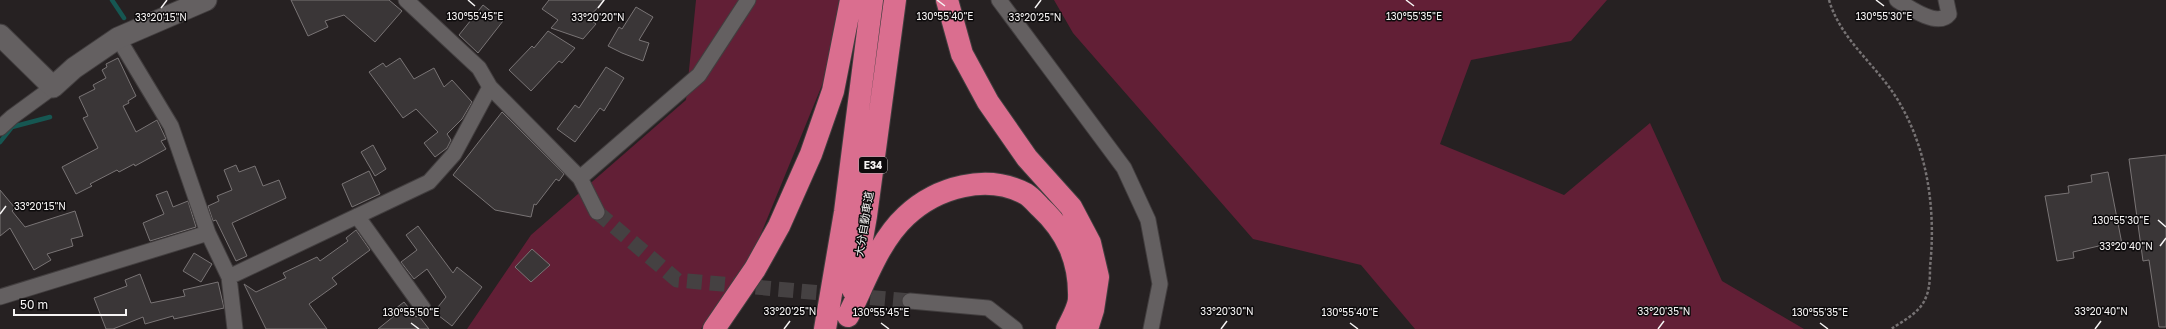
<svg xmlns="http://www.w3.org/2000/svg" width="2166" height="329" viewBox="0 0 2166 329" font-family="'Golos Text','Noto Sans JP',sans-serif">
	<rect width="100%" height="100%" fill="#262122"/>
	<path fill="#621f36" d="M 696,0 L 842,0 L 827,73 L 751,258 L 701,329 L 467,329 L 531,235 L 686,100 Z
		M 1054,0 L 1607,0 L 1571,41 L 1471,60 L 1440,144 L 1564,195 L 1650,123 L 1722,281 L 1804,329 L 1415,329 L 1361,265 L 1253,239 L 1073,33 Z"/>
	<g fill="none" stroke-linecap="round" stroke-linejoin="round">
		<path stroke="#165752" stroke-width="4.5" d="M 112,0 L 124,18
			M 0,142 L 12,127 L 50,117"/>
	</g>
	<path fill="#3a3637" stroke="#797475" d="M 291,0 L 389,0 L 402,11 L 375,42 L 344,15 L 325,21 L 328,27 L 308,36 Z
		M 549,0 L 605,0 L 588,18 L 596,24 L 583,39 L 551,28 L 558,20 L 542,9 Z
		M 483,5 L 503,21 L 478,53 L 459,35 Z
		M 636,7 L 653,17 L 639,40 L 649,43 L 643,61 L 622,53 L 608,46 L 619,27 L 622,29 Z
		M 548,31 L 575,48 L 562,63 L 559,61 L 531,91 L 509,70 L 532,46 L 534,48 Z
		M 118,58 L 136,96 L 128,101 L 129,103 L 123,106 L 136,132 L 157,120 L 166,139 L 161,141 L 166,149 L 135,166 L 134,164 L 119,172 L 117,170 L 90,184 L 92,186 L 76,194 L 62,167 L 98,148 L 83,118 L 88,116 L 79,97 L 95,89 L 93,85 L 106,78 L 102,70 L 107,67 L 106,64 Z
		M 400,58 L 414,79 L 434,68 L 444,87 L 452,80 L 472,102 L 462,119 L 447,134 L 451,140 L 447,148 L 435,157 L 424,143 L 438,132 L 416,109 L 403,118 L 369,72 L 383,63 L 386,67 Z
		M 606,67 L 624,78 L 604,111 L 600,108 L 575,142 L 557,129 L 575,105 L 579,108 Z
		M 502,112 L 564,174 L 559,181 L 556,179 L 536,205 L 534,204 L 531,217 L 495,210 L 453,175 Z
		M 373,145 L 386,169 L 375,176 L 361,152 Z
		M 2166,155 L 2166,327 L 2159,327 L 2149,260 L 2143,261 L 2129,159 Z
		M 236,165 L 239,172 L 255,166 L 263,186 L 279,180 L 286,198 L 232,223 L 247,256 L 236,261 L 216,220 L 213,221 L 208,206 L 219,201 L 217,196 L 232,190 L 224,170 Z
		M 369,171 L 380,194 L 352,207 L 342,184 Z
		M 2108,172 L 2122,244 L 2103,248 L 2103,245 L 2073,252 L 2074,258 L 2057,261 L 2045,196 L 2069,193 L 2068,186 L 2092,182 L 2091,175 Z
		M 0,190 L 15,208 L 12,211 L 25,227 L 75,211 L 83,236 L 71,239 L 73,246 L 47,254 L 51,260 L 34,270 L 10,228 L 0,236 Z
		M 167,191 L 173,207 L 188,201 L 196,227 L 150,241 L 143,223 L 164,214 L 156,195 Z
		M 418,226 L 453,273 L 457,267 L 482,287 L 452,326 L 434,312 L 446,297 L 427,269 L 414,279 L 401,262 L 417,250 L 406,235 Z
		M 356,230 L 370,250 L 332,278 L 337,284 L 309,304 L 327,329 L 266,329 L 244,284 L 256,292 L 286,278 L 283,273 L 317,257 L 320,261 L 348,241 L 346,238 Z
		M 532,249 L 550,265 L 531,282 L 515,267 Z
		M 194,253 L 212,264 L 201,282 L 183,271 Z
		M 140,274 L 151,303 L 185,296 L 183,290 L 218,282 L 224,308 L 174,319 L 173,316 L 145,324 L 143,317 L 113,329 L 106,329 L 94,298 L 127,286 L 125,280 Z
		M 404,302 L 416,317 L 418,315 L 429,329 L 378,329 L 394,316 L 391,312 Z"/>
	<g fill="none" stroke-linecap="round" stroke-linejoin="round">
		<path stroke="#454142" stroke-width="15" stroke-dasharray="15 8" stroke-linecap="butt" d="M 597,212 L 677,280 L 910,301"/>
		<g stroke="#423e3f" stroke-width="17">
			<path id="street" d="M 406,0 L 479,68 L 490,87 L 580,178 L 597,212
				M 999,0 L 1124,168 L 1148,220 L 1160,284 L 1151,329
				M 1897,0 C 1908,7 1938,28 1949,14 L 1946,0
				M 118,38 L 171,126 L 208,233 L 229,277 L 235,329
				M 0,128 L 12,117 L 53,87
				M 580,178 L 699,75 L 748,0
				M 357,216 L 423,308
				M 229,277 L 429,182 L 454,154 L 490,87
				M 0,297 L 208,233
				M 910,301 L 988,308 L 1015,329"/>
		</g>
		<g stroke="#423e3f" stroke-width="23">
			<path id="secondary" d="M 0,35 L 53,87 L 74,68 L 118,38 L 206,0"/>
		</g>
		<g stroke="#423e3f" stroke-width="24">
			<path id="highway" d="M 947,0 L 962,54 L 988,102 L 1027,158 L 1071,207 L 1090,243 L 1098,277 L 1093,310 L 1087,329
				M 853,290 L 866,216 L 895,0
				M 848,316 C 865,283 878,242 906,216 C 937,187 987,173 1026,194 C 1031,197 1036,203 1040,207 C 1067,232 1080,261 1079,298 C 1079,307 1071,321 1067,329
				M 714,329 L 755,269 L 779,226 L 811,154 L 833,91 L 851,0
				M 825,329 L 845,212 L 872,0"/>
		</g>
		<path stroke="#767273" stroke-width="2.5" stroke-dasharray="3 2" stroke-linecap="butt" d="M 1829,0 C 1841,41 1878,66 1899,102 C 1928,151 1936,211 1930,267 C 1930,276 1930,288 1926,297 C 1921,312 1903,321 1891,329"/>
		<use href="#street" stroke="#646061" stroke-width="15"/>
		<use href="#secondary" stroke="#646061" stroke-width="21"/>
		<use href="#highway" stroke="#da6e8f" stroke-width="22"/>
	</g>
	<path fill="none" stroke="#f6f4f4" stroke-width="1.5" d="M 468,0 L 475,6M 937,0 L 945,6M 1406,0 L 1414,6M 1876,0 L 1884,6M 161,8 L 167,0M 598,8 L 604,0M 1035,8 L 1041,0M 0,214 L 6,206M 2158,220 L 2166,227M 2160,246 L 2166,238M 411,323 L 419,329M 881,323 L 889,329M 1350,323 L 1358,329M 1820,323 L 1828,329M 784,329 L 790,321M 1221,329 L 1227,321M 1658,329 L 1664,321M 2095,329 L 2101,321"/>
	<g text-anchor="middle" stroke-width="3" stroke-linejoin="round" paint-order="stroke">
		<rect fill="#0d0b0c" stroke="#b0aeae" stroke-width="1" x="859" y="157" width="28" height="16" rx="3"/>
		<g font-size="10" font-weight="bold" fill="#f6f4f4">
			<text x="873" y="169">E34</text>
		</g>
		<g font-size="11" fill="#f6f4f4" stroke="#0d0b0c">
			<text transform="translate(864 224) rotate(-81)" y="4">大分自動車道</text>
		</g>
	</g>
	<g font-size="10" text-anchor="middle" fill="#f6f4f4" stroke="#0d0b0c" stroke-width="3" stroke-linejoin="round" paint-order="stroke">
		<text x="475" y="20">130°55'45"E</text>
		<text x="945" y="20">130°55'40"E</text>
		<text x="1414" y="20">130°55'35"E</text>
		<text x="1884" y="20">130°55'30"E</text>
		<text x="161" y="21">33°20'15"N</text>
		<text x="598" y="21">33°20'20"N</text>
		<text x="1035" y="21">33°20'25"N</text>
		<text x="40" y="210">33°20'15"N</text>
		<text x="2121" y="224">130°55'30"E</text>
		<text x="2126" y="250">33°20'40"N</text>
		<text x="790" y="315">33°20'25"N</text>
		<text x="1227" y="315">33°20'30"N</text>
		<text x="1664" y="315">33°20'35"N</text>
		<text x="2101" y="315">33°20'40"N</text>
		<text x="411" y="316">130°55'50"E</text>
		<text x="881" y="316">130°55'45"E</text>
		<text x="1350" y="316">130°55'40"E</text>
		<text x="1820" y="316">130°55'35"E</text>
	</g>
	<path d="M14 309v6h112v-6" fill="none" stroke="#f6f4f4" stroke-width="2"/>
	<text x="20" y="309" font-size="12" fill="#f6f4f4" stroke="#0d0b0c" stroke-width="3" paint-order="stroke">50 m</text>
</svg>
